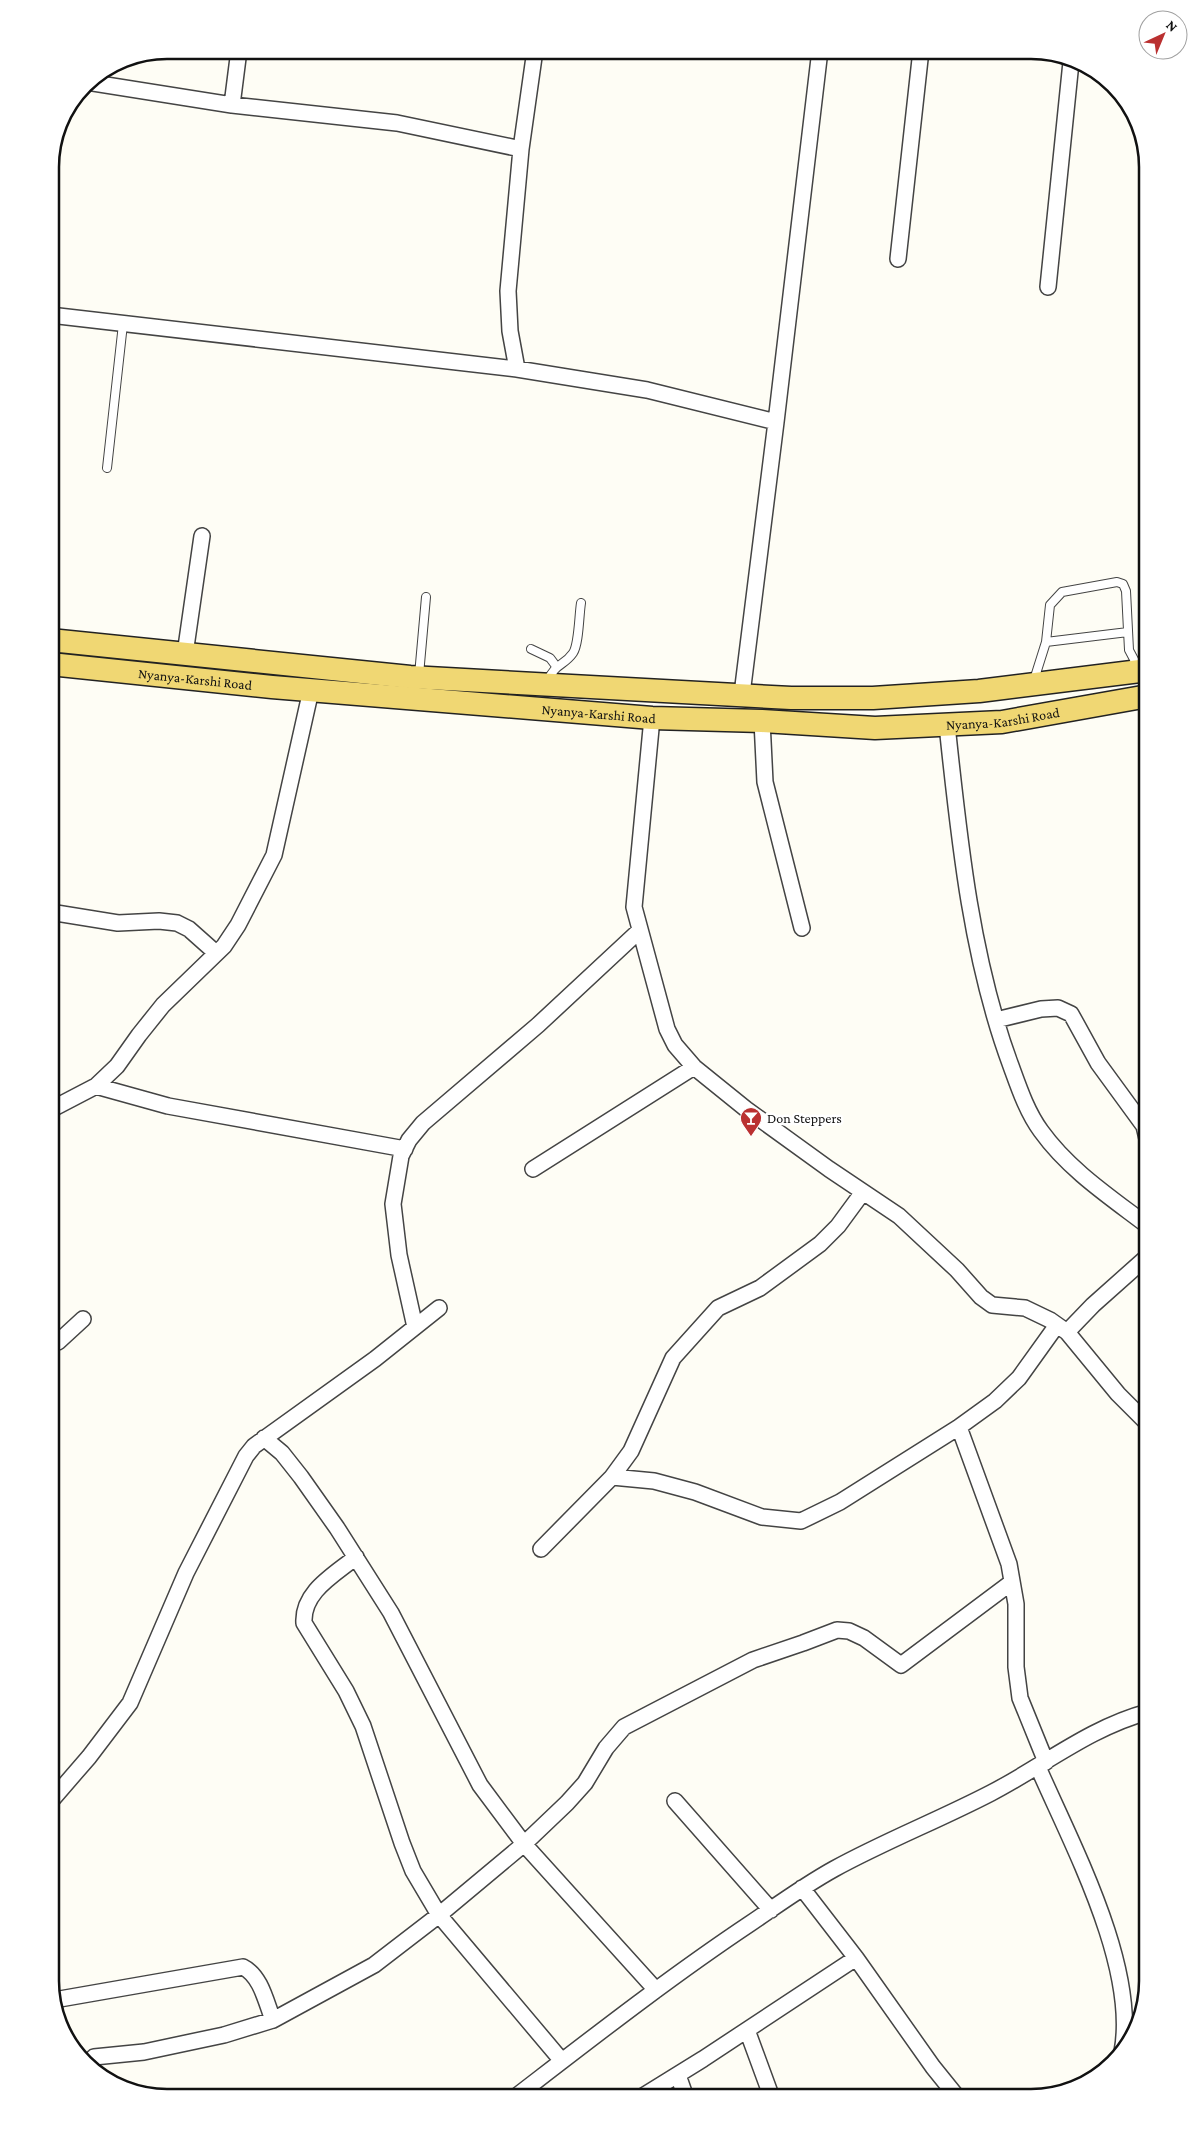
<svg xmlns="http://www.w3.org/2000/svg" width="1198" height="2148" viewBox="0 0 1198 2148" font-family="'Crimson Pro',serif">
	<rect width="100%" height="100%" fill="#fefdf5"/>
	<g fill="none" stroke-linecap="round" stroke-linejoin="round">
		<g stroke="#444" stroke-width="10">
			<path id="lane" d="M 107,468 L 123,324
				M 1046,642 L 1128,632
				M 531,649 L 550,658 L 556,666
				M 419,675 L 426,597
				M 1034,680 L 1046,642 L 1050,605 L 1062,592 L 1117,582 L 1123,584 L 1126,591 L 1129,650 L 1138,667
				M 547,682 C 555,663 564,666 573,653 C 579,644 579,615 581,603"/>
		</g>
		<g stroke="#444" stroke-width="18">
			<path id="street" d="M 87,82 L 232,105 L 397,123 L 521,149
				M 232,105 L 239,50
				M 898,259 L 921,50
				M 1048,287 L 1071,62
				M 50,315 L 517,369 L 647,390 L 776,422 L 742,694
				M 517,369 L 510,331 L 508,291 L 521,149 L 535,50
				M 776,422 L 820,50
				M 185,654 L 202,536
				M 652,718 L 634,907 L 667,1029 L 675,1045 L 694,1067 L 746,1109 L 829,1169 L 899,1216 L 957,1270 L 981,1297 L 992,1305 L 1025,1308 L 1050,1320 L 1067,1332 L 1118,1394 L 1148,1424
				M 762,721 L 765,782 L 802,928
				M 947,725 C 959,838 971,959 1011,1066 C 1019,1088 1027,1112 1041,1131 C 1069,1170 1110,1197 1148,1226
				M 50,912 L 118,923 L 159,921 L 177,923 L 189,929 L 216,953
				M 996,1020 L 1041,1009 L 1058,1008 L 1071,1014 L 1098,1063 L 1144,1126 L 1148,1143
				M 96,1086 L 168,1106 L 405,1149
				M 50,1110 L 96,1086 L 117,1066 L 139,1035 L 163,1005 L 224,946 L 238,925 L 274,855 L 311,690
				M 533,1169 L 694,1067
				M 415,1327 L 399,1255 L 393,1204 L 401,1156 L 409,1140 L 423,1123 L 538,1025 L 639,931
				M 1067,1332 L 1093,1305 L 1148,1256
				M 50,1341 L 58,1342 L 83,1319
				M 959,1427 L 1009,1564 L 1016,1604 L 1016,1667 L 1020,1698 L 1046,1762
				M 264,1438 L 282,1453 L 301,1477 L 337,1528 L 391,1613 L 480,1785 L 524,1844 L 656,1990
				M 612,1477 L 654,1481 L 695,1492 L 762,1517 L 801,1521 L 840,1502 L 959,1427 L 995,1401 L 1019,1378 L 1057,1325
				M 541,1549 L 612,1477 L 631,1451 L 673,1358 L 718,1308 L 760,1288 L 820,1244 L 838,1226 L 863,1192
				M 356,1557 C 334,1575 302,1592 304,1623 L 346,1691 L 363,1726 L 402,1843 L 413,1871 L 439,1915 L 562,2061
				M 1038,1767 C 1072,1845 1138,1967 1122,2052
				M 675,1801 L 771,1910
				M 50,1802 L 89,1757 L 130,1703 L 186,1573 L 246,1456 L 254,1446 L 375,1359 L 439,1308
				M 802,1888 L 856,1958 L 933,2067 L 958,2098
				M 54,2000 L 243,1967 C 261,1976 266,2002 273,2020
				M 747,2030 L 772,2098
				M 94,2057 L 144,2052 L 224,2035 L 273,2020 L 374,1965 L 439,1915 L 524,1844 L 567,1803 L 585,1783 L 606,1748 L 624,1727 L 753,1660 L 803,1643 L 837,1630 L 849,1631 L 864,1638 L 901,1665 L 1012,1582
				M 678,2075 L 686,2098
				M 514,2098 C 592,2038 670,1977 751,1923 C 779,1904 805,1885 834,1869 C 885,1841 939,1820 991,1793 C 1043,1766 1091,1727 1148,1712
				M 640,2098 L 703,2059 L 856,1958"/>
		</g>
		<g stroke="#222" stroke-width="25">
			<g id="primary">
				<path d="M 50,640 L 410,677 L 791,698 L 873,698 L 979,691 L 1148,670"/>
				<path id="s1" d="M 50,664 L 272,687 L 652,718 L 762,721 L 875,728 L 1002,722 L 1148,696"/>
			</g>
		</g>
		<use href="#lane" stroke="#fff" stroke-width="8"/>
		<use href="#street" stroke="#fff" stroke-width="15"/>
		<use href="#primary" stroke="#f0d773" stroke-width="22"/>
	</g>
	<defs>
		<g id="bar-pin" transform="scale(1.125)"><path d="M0 17L-7.5 6A9.5 9.5 0 1 1 7.5 6Z" fill="#ba3030" stroke="#fff"/><path d="M-6-5H6L.8 .8V4.5H3.5V6h-7V4.5H-.8V.8Z" fill="#fff"/></g>
	</defs>
	<g fill-rule="evenodd">
		<use href="#bar-pin" x="751" y="1118"/>
	</g>
	<g text-anchor="middle" stroke-width="5" stroke-linejoin="round" paint-order="stroke">
		<g font-size="14" fill="#111" stroke="#fff">
			<text dy="5" stroke="none"><textPath href="#s1" startOffset="146">Nyanya-Karshi Road</textPath></text>
			<text dy="5" stroke="none"><textPath href="#s1" startOffset="551">Nyanya-Karshi Road</textPath></text>
			<text dy="5" stroke="none"><textPath href="#s1" startOffset="956">Nyanya-Karshi Road</textPath></text>
		</g>
		<g font-size="14" fill="#111" stroke="#fff" text-anchor="start">
			<text x="767" y="1123">Don Steppers</text>
		</g>
	</g>
	<path d="M0 0H1198V2148H0ZM167 59H1031A108 108 0 0 1 1139 167V1981A108 108 0 0 1 1031 2089H167A108 108 0 0 1 59 1981V167A108 108 0 0 1 167 59Z" fill="#fff" fill-rule="evenodd"/>
	<path fill="none" stroke="#111" stroke-width="2.5" d="M167 59H1031A108 108 0 0 1 1139 167V1981A108 108 0 0 1 1031 2089H167A108 108 0 0 1 59 1981V167A108 108 0 0 1 167 59Z"/>
	<g transform="translate(1163 35) rotate(44)"><circle r="24" fill="#ffffff" stroke="#a0a0a0"/>
	<path d="M0-4L9 19L0 12L-9 19Z" fill="#ba3030"/>
	<text y="-8" font-size="14" font-weight="bold" text-anchor="middle" fill="#111111">N</text>
	</g>
</svg>
